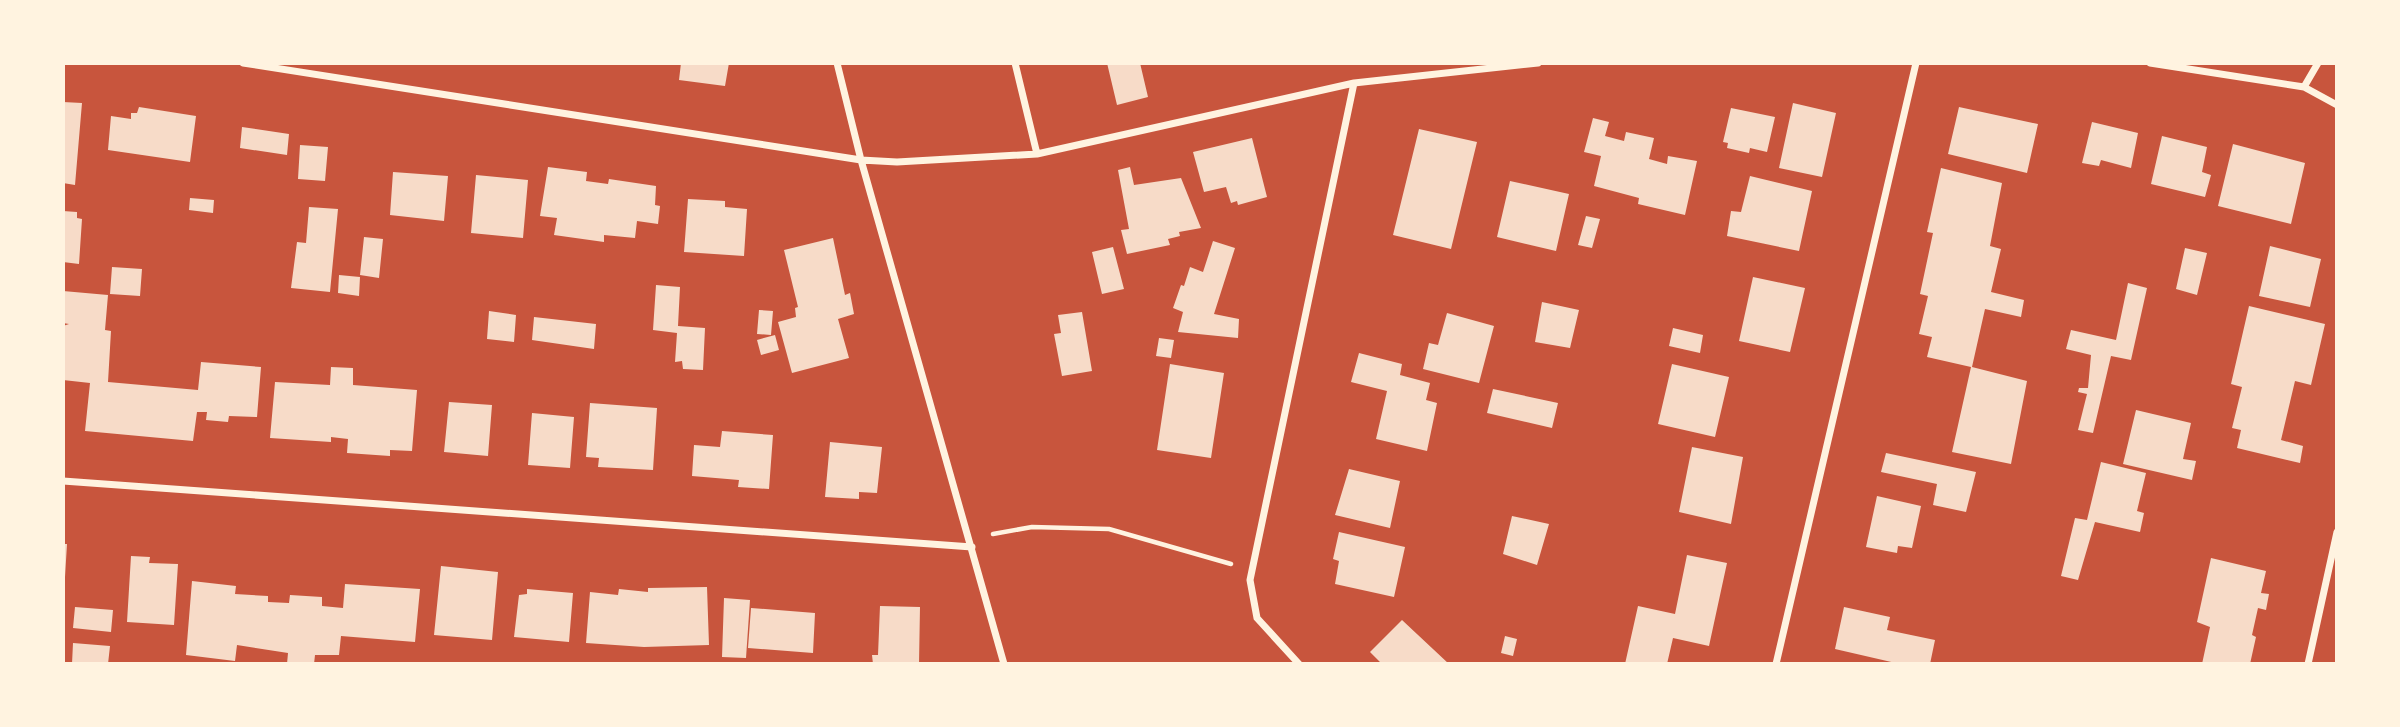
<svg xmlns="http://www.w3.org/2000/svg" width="2400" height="727" viewBox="0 0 2400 727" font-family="'Nunito Sans',sans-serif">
	<rect width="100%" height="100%" fill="#c8553d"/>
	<path fill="#f7dbc8" d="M 681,63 L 729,63 L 725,86 L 679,80 Z
		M 1107,63 L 1140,63 L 1148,97 L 1117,105 Z
		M 63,102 L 82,103 L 75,185 L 63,183 Z
		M 1793,103 L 1836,113 L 1822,177 L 1779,168 Z
		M 139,107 L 196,116 L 190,162 L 108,150 L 111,116 L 131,119 L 131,113 L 137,113 Z
		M 1959,107 L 2038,124 L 2027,173 L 1948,154 Z
		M 1731,108 L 1775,117 L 1767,152 L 1750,148 L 1749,153 L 1727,148 L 1728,143 L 1723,142 Z
		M 1593,118 L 1609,122 L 1605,136 L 1624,141 L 1626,132 L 1654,138 L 1649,159 L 1667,164 L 1668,156 L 1697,161 L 1685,215 L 1638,204 L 1639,198 L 1594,186 L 1601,156 L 1584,152 Z
		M 2092,122 L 2138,133 L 2131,168 L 2101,160 L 2099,166 L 2082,163 Z
		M 242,127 L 289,134 L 287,155 L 240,148 Z
		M 1419,129 L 1477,142 L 1451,249 L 1393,235 Z
		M 2162,136 L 2207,147 L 2202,172 L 2211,175 L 2205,197 L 2151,184 Z
		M 1252,138 L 1267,197 L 1238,205 L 1237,201 L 1231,203 L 1226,187 L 1204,192 L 1193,152 Z
		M 2233,144 L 2305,163 L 2291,224 L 2218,206 Z
		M 300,145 L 328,147 L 325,181 L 298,179 Z
		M 548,167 L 587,172 L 586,181 L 608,184 L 609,179 L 656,186 L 655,205 L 660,206 L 658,224 L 637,221 L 635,238 L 604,235 L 604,242 L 554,235 L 557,218 L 540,216 Z
		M 1130,167 L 1134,185 L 1181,178 L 1201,228 L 1179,232 L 1180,236 L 1168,239 L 1170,245 L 1127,254 L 1121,230 L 1129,229 L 1118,170 Z
		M 1941,168 L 2002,183 L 1990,246 L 2001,249 L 1991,292 L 2024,300 L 2021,317 L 1985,309 L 1972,367 L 2027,381 L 2011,464 L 1952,452 L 1971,367 L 1927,357 L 1932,337 L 1919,334 L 1928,296 L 1920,294 L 1933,233 L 1927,232 Z
		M 393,172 L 448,176 L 444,221 L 390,215 Z
		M 476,175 L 528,180 L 523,238 L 471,233 Z
		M 1750,176 L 1812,191 L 1799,251 L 1727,236 L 1731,211 L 1741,212 Z
		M 1510,181 L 1569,194 L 1556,251 L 1497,237 Z
		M 190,198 L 214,200 L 213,213 L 189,210 Z
		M 688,199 L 725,201 L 725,207 L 747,209 L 744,256 L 684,252 Z
		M 309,207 L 338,209 L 330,292 L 291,288 L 297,242 L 306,243 Z
		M 63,211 L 77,212 L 77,218 L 82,219 L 79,264 L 63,262 Z
		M 1586,216 L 1600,219 L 1592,248 L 1578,245 Z
		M 364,237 L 383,239 L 379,278 L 360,275 Z
		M 833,238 L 845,295 L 850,293 L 854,314 L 838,319 L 849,358 L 792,373 L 778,322 L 796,317 L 795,308 L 798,307 L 784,250 Z
		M 1213,241 L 1235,248 L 1214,314 L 1239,319 L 1238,338 L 1178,332 L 1183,312 L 1173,308 L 1181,285 L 1184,286 L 1190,267 L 1203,272 Z
		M 2270,246 L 2321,259 L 2310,307 L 2259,296 Z
		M 1113,247 L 1124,289 L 1102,294 L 1092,252 Z
		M 2185,248 L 2207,253 L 2197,295 L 2176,289 Z
		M 112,267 L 142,269 L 140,296 L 110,294 Z
		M 339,275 L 360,277 L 359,296 L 338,293 Z
		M 1753,277 L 1805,288 L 1790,352 L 1739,341 Z
		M 2128,283 L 2147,288 L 2131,360 L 2111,356 L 2093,433 L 2078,430 L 2087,394 L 2078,392 L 2079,388 L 2088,388 L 2091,355 L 2066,349 L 2071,330 L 2116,340 Z
		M 656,285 L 680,287 L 678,326 L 705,328 L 703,370 L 683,369 L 682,361 L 675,362 L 677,333 L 653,330 Z
		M 63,291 L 108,295 L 105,330 L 111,331 L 108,382 L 198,390 L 201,362 L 261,367 L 257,417 L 229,416 L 228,422 L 206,420 L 207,412 L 197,412 L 193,441 L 85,431 L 90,383 L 63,380 L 63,326 L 69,324 L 63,323 Z
		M 1542,302 L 1579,310 L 1570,348 L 1535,342 Z
		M 2249,306 L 2325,324 L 2311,385 L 2295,381 L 2281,440 L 2303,446 L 2300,463 L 2237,448 L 2241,430 L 2232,428 L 2242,387 L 2231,384 Z
		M 759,310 L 773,311 L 771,335 L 757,334 Z
		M 489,311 L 516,315 L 514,342 L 487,339 Z
		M 1082,312 L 1092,371 L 1062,376 L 1054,334 L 1061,333 L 1058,315 Z
		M 1447,313 L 1494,326 L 1479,383 L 1423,369 L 1429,343 L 1438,345 Z
		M 534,317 L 596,324 L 594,349 L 532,340 Z
		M 1673,328 L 1703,335 L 1700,353 L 1669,346 Z
		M 775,335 L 779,350 L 761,355 L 757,340 Z
		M 1159,338 L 1174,340 L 1171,358 L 1156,356 Z
		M 1359,353 L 1402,364 L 1400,375 L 1430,383 L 1426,400 L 1437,403 L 1427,451 L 1376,439 L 1387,391 L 1351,382 Z
		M 1170,364 L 1224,373 L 1211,458 L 1157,450 Z
		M 1672,364 L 1729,377 L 1715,437 L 1658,424 Z
		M 331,367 L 353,368 L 353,385 L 417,390 L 412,451 L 390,450 L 390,456 L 347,453 L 348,439 L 331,437 L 331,442 L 270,438 L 275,382 L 330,385 Z
		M 1493,389 L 1558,403 L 1552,428 L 1487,413 Z
		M 449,402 L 492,405 L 488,456 L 444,452 Z
		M 590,403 L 657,408 L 653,470 L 598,467 L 599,458 L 586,457 Z
		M 2136,410 L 2191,423 L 2183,459 L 2196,461 L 2192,480 L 2123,464 Z
		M 532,413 L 574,417 L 570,468 L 528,465 Z
		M 722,431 L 773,435 L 769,489 L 738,487 L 739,480 L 692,476 L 694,445 L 720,447 Z
		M 830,442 L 882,447 L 877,493 L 859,492 L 859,499 L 825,497 Z
		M 1692,447 L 1743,457 L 1731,524 L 1679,512 Z
		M 1886,453 L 1976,472 L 1966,512 L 1933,505 L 1937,484 L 1881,472 Z
		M 2101,462 L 2146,473 L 2137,511 L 2144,513 L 2140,532 L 2095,522 L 2078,580 L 2061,576 L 2075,518 L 2087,520 Z
		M 1349,469 L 1400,481 L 1390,528 L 1335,515 Z
		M 1877,496 L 1921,506 L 1912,548 L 1898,546 L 1897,553 L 1866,547 Z
		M 1512,516 L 1549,524 L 1537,565 L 1503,554 Z
		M 1339,532 L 1405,547 L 1394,597 L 1335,584 L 1339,561 L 1333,559 Z
		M 63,544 L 67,544 L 65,577 L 63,577 Z
		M 1687,555 L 1727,563 L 1709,646 L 1673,638 L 1667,664 L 1625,664 L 1638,606 L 1675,614 Z
		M 131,556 L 150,557 L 149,563 L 178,564 L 174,625 L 127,622 Z
		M 2211,558 L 2266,571 L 2261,593 L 2269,594 L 2266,610 L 2258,608 L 2252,635 L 2256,637 L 2250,664 L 2202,664 L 2210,627 L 2197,622 Z
		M 441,566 L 498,572 L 492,640 L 434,635 Z
		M 192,581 L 236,586 L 235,594 L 268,596 L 268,602 L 289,603 L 290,595 L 322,597 L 322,606 L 343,608 L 345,584 L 420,589 L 415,642 L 341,636 L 339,655 L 315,655 L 314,664 L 287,664 L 288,653 L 237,645 L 235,661 L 186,655 Z
		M 707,587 L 709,645 L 644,647 L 586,643 L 590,592 L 618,595 L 619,589 L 648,592 L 648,588 Z
		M 527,589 L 573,593 L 569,642 L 514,637 L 519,595 L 527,594 Z
		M 724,598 L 750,600 L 746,658 L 722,657 Z
		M 880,606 L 920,607 L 919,664 L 873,664 L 872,655 L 878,655 Z
		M 75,607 L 113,610 L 111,632 L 73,628 Z
		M 1844,607 L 1890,617 L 1887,630 L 1935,640 L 1930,664 L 1900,664 L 1835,649 Z
		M 751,608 L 815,613 L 813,653 L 748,648 Z
		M 1402,620 L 1449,664 L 1382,664 L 1370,652 Z
		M 1505,636 L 1517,639 L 1513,656 L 1501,653 Z
		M 73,643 L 110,646 L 108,664 L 72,664 Z"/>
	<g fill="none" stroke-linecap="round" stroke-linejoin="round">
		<path stroke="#fff3e0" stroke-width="4.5" d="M 993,534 L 1032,527 L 1109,529 L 1231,564"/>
		<path stroke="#fff3e0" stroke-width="7" d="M 243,63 L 861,160 L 897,162 L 1037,154 L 1354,83 L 1538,63
			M 837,63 L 861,160 L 1004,664
			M 1015,63 L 1037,154
			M 2150,63 L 2304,87 L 2337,105
			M 2304,87 L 2318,63
			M 63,481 L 972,547
			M 1299,664 L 1257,618 L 1250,580 L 1354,83
			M 1776,664 L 1916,63
			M 2308,664 L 2337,532"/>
	</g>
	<rect width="2400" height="727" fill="none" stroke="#fff3e0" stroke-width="130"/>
</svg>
